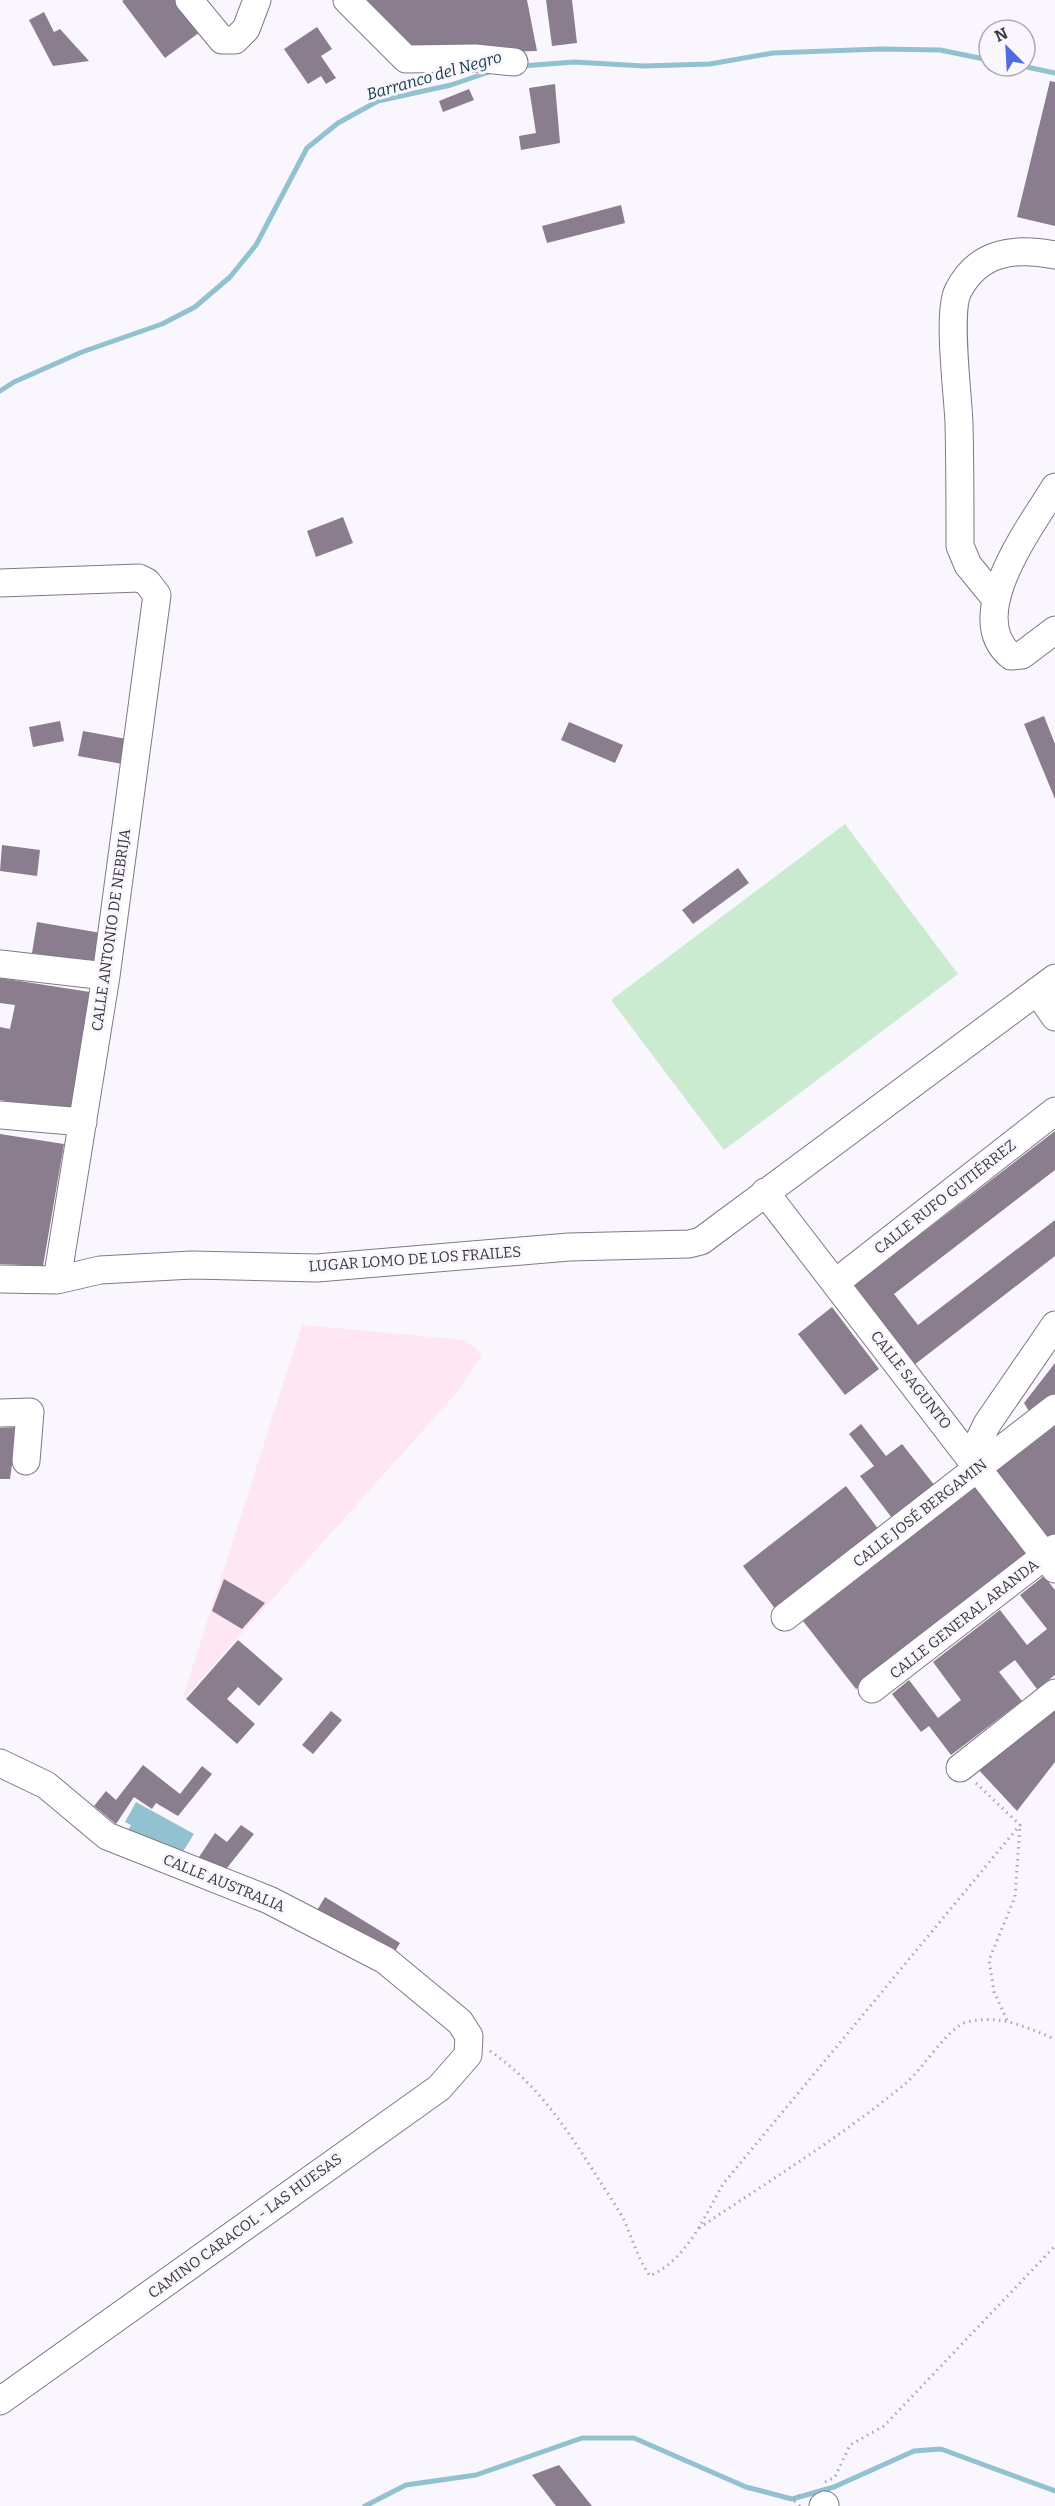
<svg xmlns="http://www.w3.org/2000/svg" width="1055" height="2506" viewBox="0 0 1055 2506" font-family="Bitter,serif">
	<rect width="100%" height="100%" fill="#faf6fe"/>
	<path fill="#fee6f2" d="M 302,1325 L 465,1340 L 482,1354 L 459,1390 L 182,1700 Z"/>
	<path fill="#caebd0" d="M 845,824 L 958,974 L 724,1150 L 611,1000 Z"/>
	<path fill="#92c1cf" d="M 136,1802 L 194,1834 L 182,1853 L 128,1830 L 131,1825 L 125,1822 Z"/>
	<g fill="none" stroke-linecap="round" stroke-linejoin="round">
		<path stroke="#92c1cf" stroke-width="5" d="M 522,66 L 574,62 L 644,66 L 710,64 L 773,53 L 880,49 L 940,50 L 989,60
			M 1022,66 L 1055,73
			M 0,391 L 14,382 L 82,352 L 162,324 L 195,307 L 230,277 L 256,245 L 307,148 L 338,123 L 378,101 L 451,85 L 489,72
			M 365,2506 L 406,2485 L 476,2475 L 582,2438 L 634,2438 L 746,2487 L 792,2499 L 834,2487 L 914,2451 L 941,2449 L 1055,2491"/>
	</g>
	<path fill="#8a7d8e" d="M 124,0 L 176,0 L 200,32 L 165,58 L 122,1 Z
		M 363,0 L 527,0 L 537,51 L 416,54 Z
		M 546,0 L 572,0 L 577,43 L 552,46 Z
		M 44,12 L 54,32 L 60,29 L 89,61 L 53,66 L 29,20 Z
		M 317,27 L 332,49 L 321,56 L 336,78 L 326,84 L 321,76 L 308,84 L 284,49 Z
		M 1050,81 L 1055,82 L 1055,226 L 1017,217 Z
		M 555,84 L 560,143 L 521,150 L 519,136 L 536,133 L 529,88 Z
		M 469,89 L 474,100 L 443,112 L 439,101 Z
		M 621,205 L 625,223 L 547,243 L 542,226 Z
		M 343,517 L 353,543 L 316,557 L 307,531 Z
		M 1044,716 L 1055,744 L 1055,799 L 1024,724 Z
		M 60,721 L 64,741 L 33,747 L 29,727 Z
		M 569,722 L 623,745 L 615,763 L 561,740 Z
		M 83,731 L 132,740 L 128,765 L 78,756 Z
		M 2,845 L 40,850 L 37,876 L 0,871 Z
		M 738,868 L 749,883 L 693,924 L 682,910 Z
		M 37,922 L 101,933 L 96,963 L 32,953 Z
		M 0,978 L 90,992 L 70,1112 L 0,1100 L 0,1027 L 10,1029 L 15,1005 L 0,1003 Z
		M 1055,1131 L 1055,1170 L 894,1294 L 918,1325 L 1055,1220 L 1055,1256 L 914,1365 L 853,1286 Z
		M 0,1134 L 64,1144 L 43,1266 L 0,1264 Z
		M 832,1307 L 879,1369 L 845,1395 L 798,1334 Z
		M 1055,1363 L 1055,1394 L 1030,1413 L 1024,1403 Z
		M 861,1424 L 886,1456 L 902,1444 L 935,1486 L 892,1518 L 860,1476 L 874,1466 L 849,1434 Z
		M 1055,1426 L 1055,1536 L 1047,1541 L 994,1473 Z
		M 17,1427 L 10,1479 L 0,1479 L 0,1428 Z
		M 846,1486 L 879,1530 L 776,1610 L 743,1566 Z
		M 977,1486 L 1030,1555 L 856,1689 L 803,1621 Z
		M 1044,1576 L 1055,1590 L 1055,1675 L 1037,1689 L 1015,1660 L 999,1672 L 1022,1701 L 951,1755 L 929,1726 L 921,1732 L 892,1694 L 909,1680 L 938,1718 L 961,1700 L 933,1662 L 1000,1610 L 1027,1645 L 1047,1629 L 1020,1595 Z
		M 224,1579 L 265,1603 L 242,1629 L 212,1611 Z
		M 238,1640 L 283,1679 L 259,1706 L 238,1687 L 227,1699 L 255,1724 L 237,1744 L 186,1699 Z
		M 1055,1707 L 1055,1762 L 1017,1811 L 976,1767 Z
		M 331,1711 L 342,1720 L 313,1754 L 302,1745 Z
		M 143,1765 L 180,1794 L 202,1766 L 212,1774 L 178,1816 L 156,1803 L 152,1809 L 134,1797 L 116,1824 L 94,1806 L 106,1791 L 116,1800 Z
		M 241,1825 L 254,1834 L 223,1873 L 197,1860 L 215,1833 L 227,1842 Z
		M 325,1897 L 400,1943 L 391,1958 L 316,1912 Z
		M 559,2465 L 592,2506 L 556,2506 L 532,2475 Z"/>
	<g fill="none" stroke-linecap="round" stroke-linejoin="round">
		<g stroke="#817789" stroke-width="29">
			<path id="minor" d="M 189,0 L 222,40 L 235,40 L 246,29 L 257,0
				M 347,0 L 406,59 L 475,58 L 514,62
				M 1055,487 C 1032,525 962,616 1011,656 L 1022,655 L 1055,630
				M 0,583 L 139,578 L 147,582 L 157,595 L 106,976 L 57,1280
				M 995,598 L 968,565 L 960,546 C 960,505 960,464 959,423 C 958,395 947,313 958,291 C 978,251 1015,247 1055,255
				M 0,964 L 106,976
				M 1037,991 L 1055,1017
				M 0,1115 L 83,1122
				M 765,1192 L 1055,1569
				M 0,1279 L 57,1280 L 100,1270 L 192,1265 L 317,1268 L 569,1247 L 689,1244 L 701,1241 L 1055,978
				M 835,1283 L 1055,1111
				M 0,1413 L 30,1412 L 26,1461
				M 978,1467 L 977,1445 L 987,1424 L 1055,1325
				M 785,1617 L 1055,1408
				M 872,1689 L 1055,1548
				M 0,1763 L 46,1785 L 107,1836 L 269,1900 L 385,1960 L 460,2022 L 469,2036 L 468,2055 L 439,2088 L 0,2401
				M 960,1768 L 1055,1693
				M 823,2506 L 825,2505"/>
		</g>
		<path stroke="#aba7af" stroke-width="3" stroke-dasharray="1.5 4.5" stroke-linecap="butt" d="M 1007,2020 L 994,1992 L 989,1960 L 1015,1897 L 1020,1826
			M 490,2051 C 537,2083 566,2128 596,2175 C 605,2190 617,2206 625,2222 C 633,2241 638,2259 650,2276 C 688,2258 703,2219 723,2184 L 1020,1825 L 976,1783
			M 699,2228 C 769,2181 841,2137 906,2083 C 922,2070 948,2027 967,2022 C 1001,2014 1025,2027 1055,2039
			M 825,2482 L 835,2477 L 850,2445 L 884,2426 L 1055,2246
			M 800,2506 L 792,2499 L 803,2494"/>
		<use href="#minor" stroke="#fff" stroke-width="27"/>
	</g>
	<g text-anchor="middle" stroke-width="6" stroke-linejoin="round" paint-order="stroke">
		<g font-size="15" fill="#3c3840" stroke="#faf6fe">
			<text transform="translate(111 930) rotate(-82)" y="5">CALLE ANTONIO DE NEBRIJA</text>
			<text transform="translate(945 1197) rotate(-38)" y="5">CALLE RUFO GUTIÉRREZ</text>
			<text transform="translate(415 1259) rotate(-4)" y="5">LUGAR LOMO DE LOS FRAILES</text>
			<text transform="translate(911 1380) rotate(52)" y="5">CALLE SAGUNTO</text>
			<text transform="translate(920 1513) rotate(-38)" y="5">CALLE JOSÉ BERGAMIN</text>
			<text transform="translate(964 1619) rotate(-38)" y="5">CALLE GENERAL ARANDA</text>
			<text transform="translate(224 1883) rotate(22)" y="5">CALLE AUSTRALIA</text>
			<text transform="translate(245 2226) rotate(-36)" y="5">CAMINO CARACOL - LAS HUESAS</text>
		</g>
		<g font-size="16" font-style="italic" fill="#103b46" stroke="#faf6fe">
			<text transform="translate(434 75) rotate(-16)" y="6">Barranco del Negro</text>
		</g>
	</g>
	<g transform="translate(1007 48) rotate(336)"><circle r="28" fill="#faf6fe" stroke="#aeaab2" stroke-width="1.5"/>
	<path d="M0-4.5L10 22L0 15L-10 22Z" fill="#4f6be0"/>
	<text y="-9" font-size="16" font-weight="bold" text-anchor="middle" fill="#3c3840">N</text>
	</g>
</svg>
